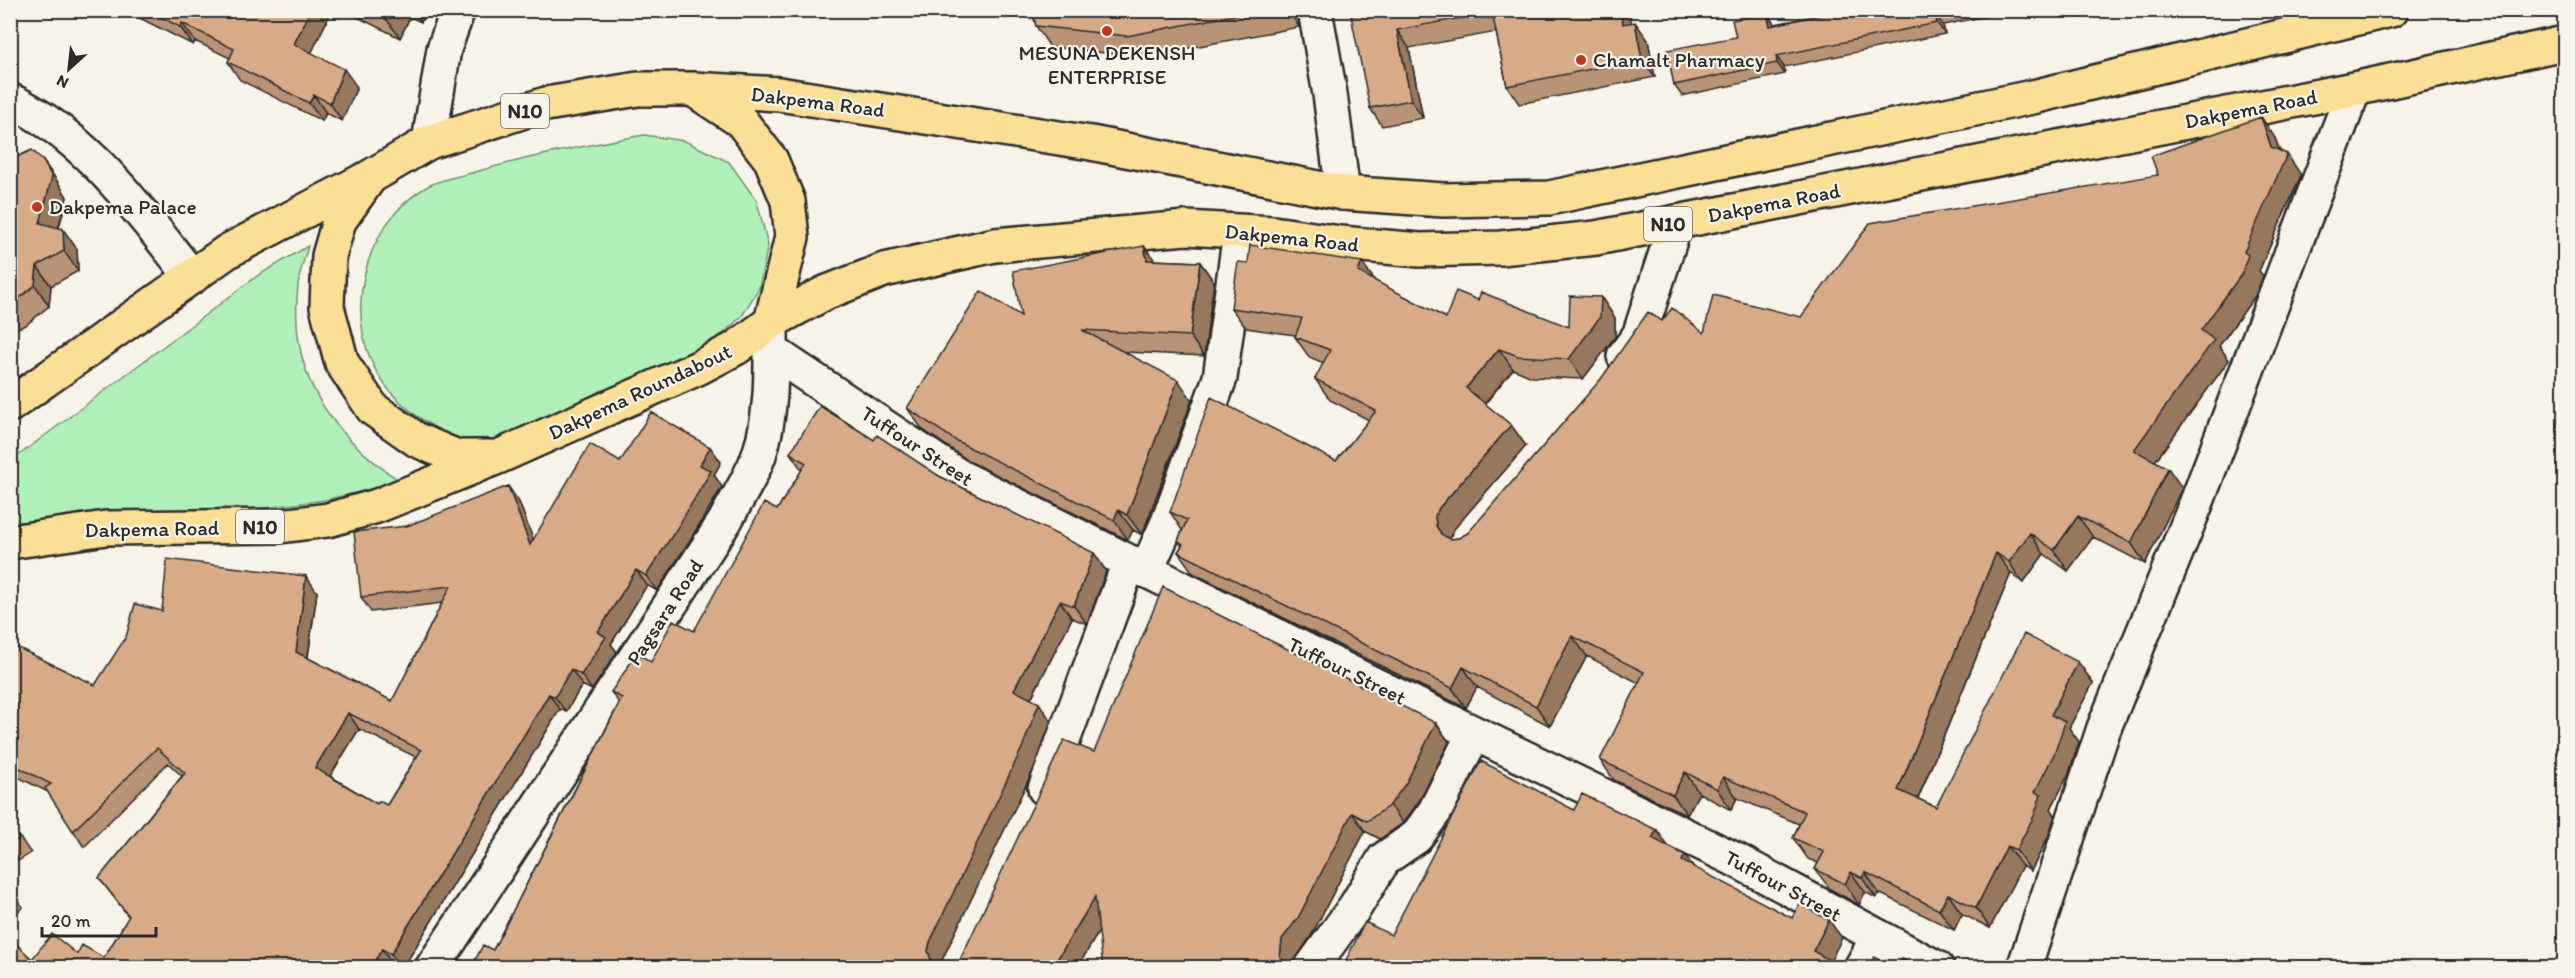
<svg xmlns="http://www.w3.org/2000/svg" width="2575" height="978" viewBox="0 0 2575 978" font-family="Itim,sans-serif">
	<rect width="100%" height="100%" fill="#f7f3e8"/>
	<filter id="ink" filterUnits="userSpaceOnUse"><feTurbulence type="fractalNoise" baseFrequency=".0167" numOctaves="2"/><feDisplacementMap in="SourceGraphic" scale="12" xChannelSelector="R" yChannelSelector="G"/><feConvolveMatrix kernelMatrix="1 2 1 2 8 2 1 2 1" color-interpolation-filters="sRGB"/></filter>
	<g filter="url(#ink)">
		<path fill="#b0f0b8" stroke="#6e8e72" stroke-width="1.5" d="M 644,135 L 685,141 L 729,162 L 757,201 L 768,245 L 759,288 L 742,316 L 715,341 C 665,365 614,389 564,413 C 546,422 525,437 506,441 C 479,446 452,438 429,424 C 411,413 397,401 385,385 C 339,323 361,224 428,186 C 441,179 461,176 475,172 C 531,156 587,145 644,135 Z
			M 308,246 C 305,258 299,272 298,286 C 288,376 330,433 401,482 L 325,500 L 258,509 L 11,529 L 11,461 L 257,276 Z"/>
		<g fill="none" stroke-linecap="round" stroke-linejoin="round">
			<g stroke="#2b2b2b" stroke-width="38">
				<path id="street" d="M 1315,10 L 1330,94 L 1343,193
					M 10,100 C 89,138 139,211 192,277
					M 429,142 L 444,49 L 458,10
					M 771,351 L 960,477 L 1373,684 L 1734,859 L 1937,968
					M 1624,356 L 1639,336 L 1676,222
					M 1146,571 L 1168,522 L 1220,378 L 1240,232
					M 1045,789 L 1129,563
					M 1311,968 L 1355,907 L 1384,859 L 1416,837 L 1435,811 L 1474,733
					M 1861,968 L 1878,937
					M 2024,968 L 2104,728 L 2196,504 L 2354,89"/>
			</g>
			<g stroke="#2b2b2b" stroke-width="38">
				<path id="secondary" d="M 432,968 L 725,521 C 736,500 751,478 759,455 C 773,413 771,366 771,322"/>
			</g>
			<g stroke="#2b2b2b" stroke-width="38">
				<path id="highway" d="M 694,90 L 741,121 L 771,160 L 788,201 L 792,237 L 771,322
					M 10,405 L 228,251 L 366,179
					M 490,457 L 457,457 L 417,440 L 373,409 L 342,363 L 327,307 L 329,256 L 339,221 L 370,177 L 429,142 L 546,104 L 638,89 L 693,89 L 779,94 L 1091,143 L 1343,193 L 1443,200 L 1549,198 L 2037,96 L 2391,10
					M 10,542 L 106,528 L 280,526 L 328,520 L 377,506 L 498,457 L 698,368 L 736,348 L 771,322 L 825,293 L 884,270 L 995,245 L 1186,228 L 1273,233 L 1340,243 L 1420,250 L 1501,248 L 1596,238 L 2354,89 L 2564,43"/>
			</g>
			<use href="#street" stroke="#f7f3e8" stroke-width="33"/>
			<use href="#secondary" stroke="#f7f3e8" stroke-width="33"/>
			<use href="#highway" stroke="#fbdf96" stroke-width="33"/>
		</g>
		<path fill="#b99375" stroke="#2b2b2b" stroke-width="1.5" fill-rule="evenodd" d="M 124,10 L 332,10 L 311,53 L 357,87 L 342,121 L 326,113 L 322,121 L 240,80 L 228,62 L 230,58 L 195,41 L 193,45 Z
			M 343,10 L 427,10 L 421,22 L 410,17 L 400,38 Z
			M 1032,10 L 1298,10 L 1299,27 L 1142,57 L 1050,47 L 1036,26 Z
			M 1375,10 L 1629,10 L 1631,23 L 1648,40 L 1655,77 L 1519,104 L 1507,86 L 1496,32 L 1409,48 L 1423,118 L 1382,126 L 1370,108 Z
			M 1843,10 L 1991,10 L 1992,15 L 1943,25 L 1945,34 L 1784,67 L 1785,74 L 1682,96 L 1674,85 L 1736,37 L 1767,14 L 1775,24 Z
			M 2261,117 L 2275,138 L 2280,151 L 2301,175 L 2259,271 L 2263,276 L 2255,296 L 2219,346 L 2229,360 L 2155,461 L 2182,488 L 2145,564 L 2093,537 L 2068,571 L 2044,554 L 2023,583 L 2011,573 L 1918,799 L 1936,807 L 2078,662 L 2093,683 L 2069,728 L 2079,742 L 2069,773 L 2051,809 L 2055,815 L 2048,837 L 2031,871 L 2022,866 L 1990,928 L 1962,914 L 1954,930 L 1879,893 L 1876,898 L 1865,892 L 1859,905 L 1830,889 L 1815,869 L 1818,863 L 1808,859 L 1793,838 L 1799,824 L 1737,798 L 1731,810 L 1699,793 L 1687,815 L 1614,780 L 1600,760 L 1639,683 L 1587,656 L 1550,726 L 1477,687 L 1466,708 L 1193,573 L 1178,552 L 1182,546 L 1178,541 L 1182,530 L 1170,512 L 1336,461 L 1369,420 L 1330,400 L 1315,379 L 1324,363 L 1309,357 L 1295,337 L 1295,335 L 1246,328 L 1231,308 L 1362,262 L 1375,281 L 1446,318 L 1478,300 L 1569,327 L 1601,297 L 1615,318 L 1615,337 L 1583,379 L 1532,377 L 1513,369 L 1485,404 L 1511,425 L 1526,446 L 1454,529 L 1450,539 L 1459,538 L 1468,533 L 1662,321 L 1704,333 L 1801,317 L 2158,175 Z
			M 10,160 L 43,161 L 57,181 L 67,197 L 59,228 L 77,249 L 78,271 L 51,286 L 49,306 L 26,325 L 10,331 Z
			M 1144,246 L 1154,260 L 1200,262 L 1214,282 L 1204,356 L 1125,352 L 1192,400 L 1142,535 L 1133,530 L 1128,540 L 969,461 L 922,429 L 907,408 L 1021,316 Z
			M 874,440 L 939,476 L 1094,553 L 1106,571 L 1087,624 L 1072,618 L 1031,699 L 1051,721 L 1035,766 L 942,960 L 941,967 L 471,968 L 493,950 L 619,703 L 611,692 L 694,631 L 777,510 L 802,470 L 790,453 Z
			M 710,447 L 721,462 L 714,475 L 722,487 L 690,540 L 657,591 L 647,585 L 611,644 L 617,652 L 592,690 L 582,685 L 566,712 L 560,709 L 403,968 L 398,968 L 392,964 L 391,968 L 10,968 L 32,959 L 77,954 L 104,958 L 129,917 L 99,878 L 182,776 L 168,763 L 84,847 L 48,792 L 10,773 L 10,644 L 95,685 L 162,611 L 317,592 L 308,658 L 392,701 L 442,603 L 371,612 L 361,597 L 407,526 L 519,502 L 533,540 L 620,462 ZM 359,729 L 416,757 L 387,805 L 377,804 L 330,776 Z
			M 1436,723 L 1449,742 L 1419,801 L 1403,823 L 1380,839 L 1365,831 L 1311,936 L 1296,958 L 1099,931 L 1077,968 L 963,968 L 959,962 L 1094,752 Z
			M 10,833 L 20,838 L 31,853 L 10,866 Z
			M 10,890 L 23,907 L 10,920 Z"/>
		<path fill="#96785f" stroke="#2b2b2b" stroke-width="1.5" d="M 311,10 L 332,10 L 307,62 L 294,44 Z
			M 392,10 L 406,10 L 410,17 L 400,38 L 387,20 Z
			M 413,10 L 427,10 L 421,22 Z
			M 1288,10 L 1298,10 L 1299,27 Z
			M 1620,10 L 1629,10 L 1635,42 L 1623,24 Z
			M 1767,14 L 1775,25 L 1770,26 Z
			M 1935,14 L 1943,25 L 1945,34 L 1937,23 Z
			M 1635,22 L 1648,40 L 1655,77 L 1642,59 Z
			M 182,23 L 195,41 L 193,45 L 180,27 Z
			M 1397,30 L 1409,48 L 1423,118 L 1411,100 Z
			M 1776,56 L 1784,67 L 1785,74 L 1777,63 Z
			M 344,69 L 357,87 L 342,121 L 330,103 Z
			M 314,95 L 326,113 L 322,121 L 309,103 Z
			M 2261,117 L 2275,138 L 2283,162 L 2287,154 L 2301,175 L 2259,271 L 2263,276 L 2255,296 L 2219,346 L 2229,360 L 2148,471 L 2134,450 L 2244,252 L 2271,147 Z
			M 43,161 L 57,181 L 67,197 L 54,243 L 40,223 Z
			M 63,229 L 77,249 L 78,271 L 64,251 Z
			M 1144,246 L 1159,266 L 1147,260 Z
			M 1200,262 L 1214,282 L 1204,356 L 1190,336 Z
			M 1362,262 L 1376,283 L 1358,272 Z
			M 37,266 L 51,286 L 49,306 L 35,285 Z
			M 1601,297 L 1615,318 L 1615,337 L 1583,379 L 1569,359 Z
			M 1499,349 L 1513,369 L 1480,409 L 1466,388 Z
			M 1178,380 L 1192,400 L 1142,535 L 1127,515 Z
			M 1511,425 L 1526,446 L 1454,529 L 1450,537 L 1450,547 L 1436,526 L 1435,516 L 1439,508 Z
			M 710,447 L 721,462 L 714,475 L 722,487 L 690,540 L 657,591 L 646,576 L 700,465 Z
			M 2168,468 L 2182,488 L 2145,564 L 2131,543 Z
			M 508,486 L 519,502 L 541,560 L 530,545 Z
			M 1118,510 L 1133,530 L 1128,540 L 1114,520 Z
			M 2078,516 L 2093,537 L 2068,571 L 2054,550 Z
			M 2030,533 L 2044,554 L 2023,583 L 2009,562 Z
			M 1094,553 L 1106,571 L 1087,624 L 1074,606 Z
			M 1996,553 L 2011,573 L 1913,810 L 1898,790 Z
			M 636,570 L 647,585 L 611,644 L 617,652 L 592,690 L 581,675 L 598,632 Z
			M 306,576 L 317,592 L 306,668 L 296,652 Z
			M 1060,601 L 1072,618 L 1026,708 L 1014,690 Z
			M 1572,636 L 1587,656 L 1550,726 L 1536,706 Z
			M 2078,662 L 2093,683 L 2069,728 L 2079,742 L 2069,773 L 2051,809 L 2055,815 L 2048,837 L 2031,871 L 2016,850 L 2035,792 L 2051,715 Z
			M 1463,667 L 1477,687 L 1466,708 L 1452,688 Z
			M 571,669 L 582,685 L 566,712 L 555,697 Z
			M 549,694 L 560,709 L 403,968 L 400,968 L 391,954 Z
			M 1039,703 L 1051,721 L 1035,766 L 942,960 L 941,968 L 936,968 L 931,960 L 928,951 L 930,942 Z
			M 348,713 L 359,729 L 326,783 L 315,768 Z
			M 1436,723 L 1449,742 L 1419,801 L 1403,823 L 1390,805 Z
			M 1685,772 L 1699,793 L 1687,815 L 1673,795 Z
			M 1723,777 L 1737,798 L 1731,810 L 1717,789 Z
			M 1352,813 L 1365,831 L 1311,936 L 1296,958 L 1294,968 L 1288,968 L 1280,957 L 1282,939 Z
			M 1657,830 L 1670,849 L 1652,838 Z
			M 2007,846 L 2022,866 L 1990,928 L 1976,908 Z
			M 1685,855 L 1698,873 L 1682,861 Z
			M 1851,872 L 1865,892 L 1859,905 L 1845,884 Z
			M 1865,872 L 1879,893 L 1876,898 L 1862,878 Z
			M 1948,894 L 1962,914 L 1954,930 L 1939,910 Z
			M 1095,897 L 1108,916 L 1077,968 L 1052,968 Z
			M 1829,920 L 1842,938 L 1827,968 L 1813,951 Z
			M 382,949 L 392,964 L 391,968 L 371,968 Z"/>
		<path fill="#d7ab88" stroke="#2b2b2b" stroke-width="1.5" fill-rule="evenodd" d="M 147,10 L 311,10 L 294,44 L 344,69 L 330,103 L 314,95 L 309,103 L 228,62 L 234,49 L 182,23 L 180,27 Z
			M 368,10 L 392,10 L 387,20 Z
			M 1032,10 L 1260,10 L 1127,36 L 1036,26 Z
			M 1375,10 L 1620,10 L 1623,24 L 1635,22 L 1642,59 L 1507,86 L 1492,12 L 1397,30 L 1411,100 L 1370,108 L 1351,16 Z
			M 1843,10 L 1951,10 L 1935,14 L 1937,23 L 1776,56 L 1777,63 L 1674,85 L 1667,50 L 1736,37 L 1732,20 L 1767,14 L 1770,26 Z
			M 2261,117 L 2271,147 L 2287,154 L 2244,252 L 2248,255 L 2241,275 L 2201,330 L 2214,340 L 2134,450 L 2168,468 L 2131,543 L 2078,516 L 2054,550 L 2030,533 L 2009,562 L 1996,553 L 1898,790 L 1936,807 L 2024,634 L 2078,662 L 2051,715 L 2065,722 L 2055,752 L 2035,792 L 2041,795 L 2034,816 L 2016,850 L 2007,846 L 1976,908 L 1948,894 L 1939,910 L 1865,872 L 1862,878 L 1851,872 L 1845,884 L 1815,869 L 1824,852 L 1793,838 L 1805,812 L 1723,777 L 1717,789 L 1685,772 L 1673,795 L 1600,760 L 1644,672 L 1572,636 L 1536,706 L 1463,667 L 1452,688 L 1178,552 L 1183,544 L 1178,541 L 1187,520 L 1170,512 L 1211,397 L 1336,461 L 1376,411 L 1315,379 L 1330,350 L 1295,337 L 1302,318 L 1231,308 L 1238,262 L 1248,263 L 1250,245 L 1362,262 L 1358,272 L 1446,318 L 1456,291 L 1478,300 L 1481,292 L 1569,327 L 1570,296 L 1601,297 L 1600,317 L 1569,359 L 1518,356 L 1499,349 L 1466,388 L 1511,425 L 1439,508 L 1435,516 L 1436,526 L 1441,534 L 1450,539 L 1459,538 L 1468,533 L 1601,379 L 1648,312 L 1662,321 L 1672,308 L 1704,333 L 1713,295 L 1801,317 L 1870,223 L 2158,175 L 2151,156 Z
			M 32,150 L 43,161 L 52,177 L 40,223 L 63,229 L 64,251 L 37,266 L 35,285 L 10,306 L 10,160 Z
			M 1144,246 L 1147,260 L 1200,262 L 1190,336 L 1082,330 L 1178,380 L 1127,515 L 1118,510 L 1114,520 L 955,440 L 907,408 L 981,291 L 1021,316 L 1013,271 Z
			M 820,406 L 874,440 L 877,435 L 939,476 L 1094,553 L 1074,606 L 1060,601 L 1014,690 L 1039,703 L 1022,748 L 930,942 L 928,951 L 931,960 L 938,967 L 951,968 L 471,968 L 483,945 L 493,950 L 622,698 L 611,692 L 637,653 L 651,662 L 673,620 L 694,631 L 764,503 L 777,510 L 806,463 L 790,453 Z
			M 651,412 L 710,447 L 700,465 L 711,471 L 679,525 L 646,576 L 636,570 L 598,632 L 606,637 L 581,675 L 571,669 L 555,697 L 549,694 L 391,954 L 382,949 L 371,968 L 10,968 L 10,938 L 32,959 L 52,934 L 77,954 L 82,945 L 104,958 L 129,916 L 99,878 L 185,773 L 157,748 L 73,831 L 45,788 L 51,784 L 10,763 L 10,644 L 95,685 L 126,637 L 135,604 L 162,611 L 167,559 L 306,576 L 296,652 L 392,701 L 451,586 L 361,597 L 354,532 L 407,526 L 508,486 L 530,545 L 590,444 L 620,462 ZM 348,713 L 421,750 L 387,805 L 379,801 L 377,804 L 315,768 Z
			M 1163,587 L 1436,723 L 1406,783 L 1390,805 L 1367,821 L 1352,813 L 1298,918 L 1282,939 L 1280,957 L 1287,965 L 1300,968 L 1103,968 L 1095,897 L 1052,968 L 969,968 L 959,962 L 1064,740 L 1094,752 Z
			M 1481,761 L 1574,810 L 1582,794 L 1657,830 L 1652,838 L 1685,855 L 1682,861 L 1792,918 L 1799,904 L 1829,920 L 1813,951 L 1843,968 L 1342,968 L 1365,922 L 1391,935 Z
			M 10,833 L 20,838 L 10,844 Z
			M 1874,957 L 1892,968 L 1868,968 Z
			M 1902,959 L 1916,966 L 1928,968 L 1897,968 Z"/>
	</g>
	<g fill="#c8321e" stroke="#f7f3e8" stroke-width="2">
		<circle cx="1107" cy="31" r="6"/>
		<circle cx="1581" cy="60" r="6"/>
		<circle cx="37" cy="207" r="6"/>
	</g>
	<g text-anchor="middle" stroke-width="4.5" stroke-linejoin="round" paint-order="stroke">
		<g fill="#f7f3e8" stroke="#686764" stroke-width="1.5">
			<rect x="501" y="94" width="48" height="34" rx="4.5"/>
			<rect x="1644" y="207" width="48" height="34" rx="4.5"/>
			<rect x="236" y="510" width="48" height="34" rx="4.5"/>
		</g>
		<g font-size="20" font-weight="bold" fill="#2b2b2b">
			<text x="525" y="118">N10</text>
			<text x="1668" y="231">N10</text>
			<text x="260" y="534">N10</text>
		</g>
		<g font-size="21" fill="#2b2b2b" stroke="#f7f3e8" text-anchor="start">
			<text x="1107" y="60" text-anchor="middle">MESUNA DEKENSH<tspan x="1107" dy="24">ENTERPRISE</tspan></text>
			<text x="1593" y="67">Chamalt Pharmacy</text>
			<text x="49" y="214">Dakpema Palace</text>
		</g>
		<g font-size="21" fill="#2b2b2b" stroke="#f7f3e8">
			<text transform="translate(818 102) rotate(7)" y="7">Dakpema Road</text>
			<text transform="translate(2251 109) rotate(-11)" y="7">Dakpema Road</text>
			<text transform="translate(1774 203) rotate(-11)" y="7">Dakpema Road</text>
			<text transform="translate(1292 238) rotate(6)" y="7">Dakpema Road</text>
			<text transform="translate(640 392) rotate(-25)" y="7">Dakpema Roundabout</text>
			<text transform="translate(917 446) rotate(33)" y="7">Tuffour Street</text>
			<text transform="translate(152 529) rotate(-1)" y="7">Dakpema Road</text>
			<text transform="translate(665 612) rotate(-57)" y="7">Pagsara Road</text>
			<text transform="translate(1347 671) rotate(26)" y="7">Tuffour Street</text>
			<text transform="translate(1783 886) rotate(28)" y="7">Tuffour Street</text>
		</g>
	</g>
	<rect width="2575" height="978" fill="none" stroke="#f7f3e8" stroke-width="36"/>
	<rect x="18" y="18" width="2539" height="942" fill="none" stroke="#2b2b2b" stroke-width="2" filter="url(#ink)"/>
	<g transform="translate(69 69) rotate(207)" stroke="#f7f3e8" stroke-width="4.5" paint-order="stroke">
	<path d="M0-4.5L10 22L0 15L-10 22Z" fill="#2b2b2b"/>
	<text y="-9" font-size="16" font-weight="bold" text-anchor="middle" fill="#2b2b2b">N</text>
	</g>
	<path d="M42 927v9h114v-9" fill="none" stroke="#2b2b2b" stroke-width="3"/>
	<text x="51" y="927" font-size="18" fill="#2b2b2b" stroke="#f7f3e8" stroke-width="4.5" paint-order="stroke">20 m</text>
</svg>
